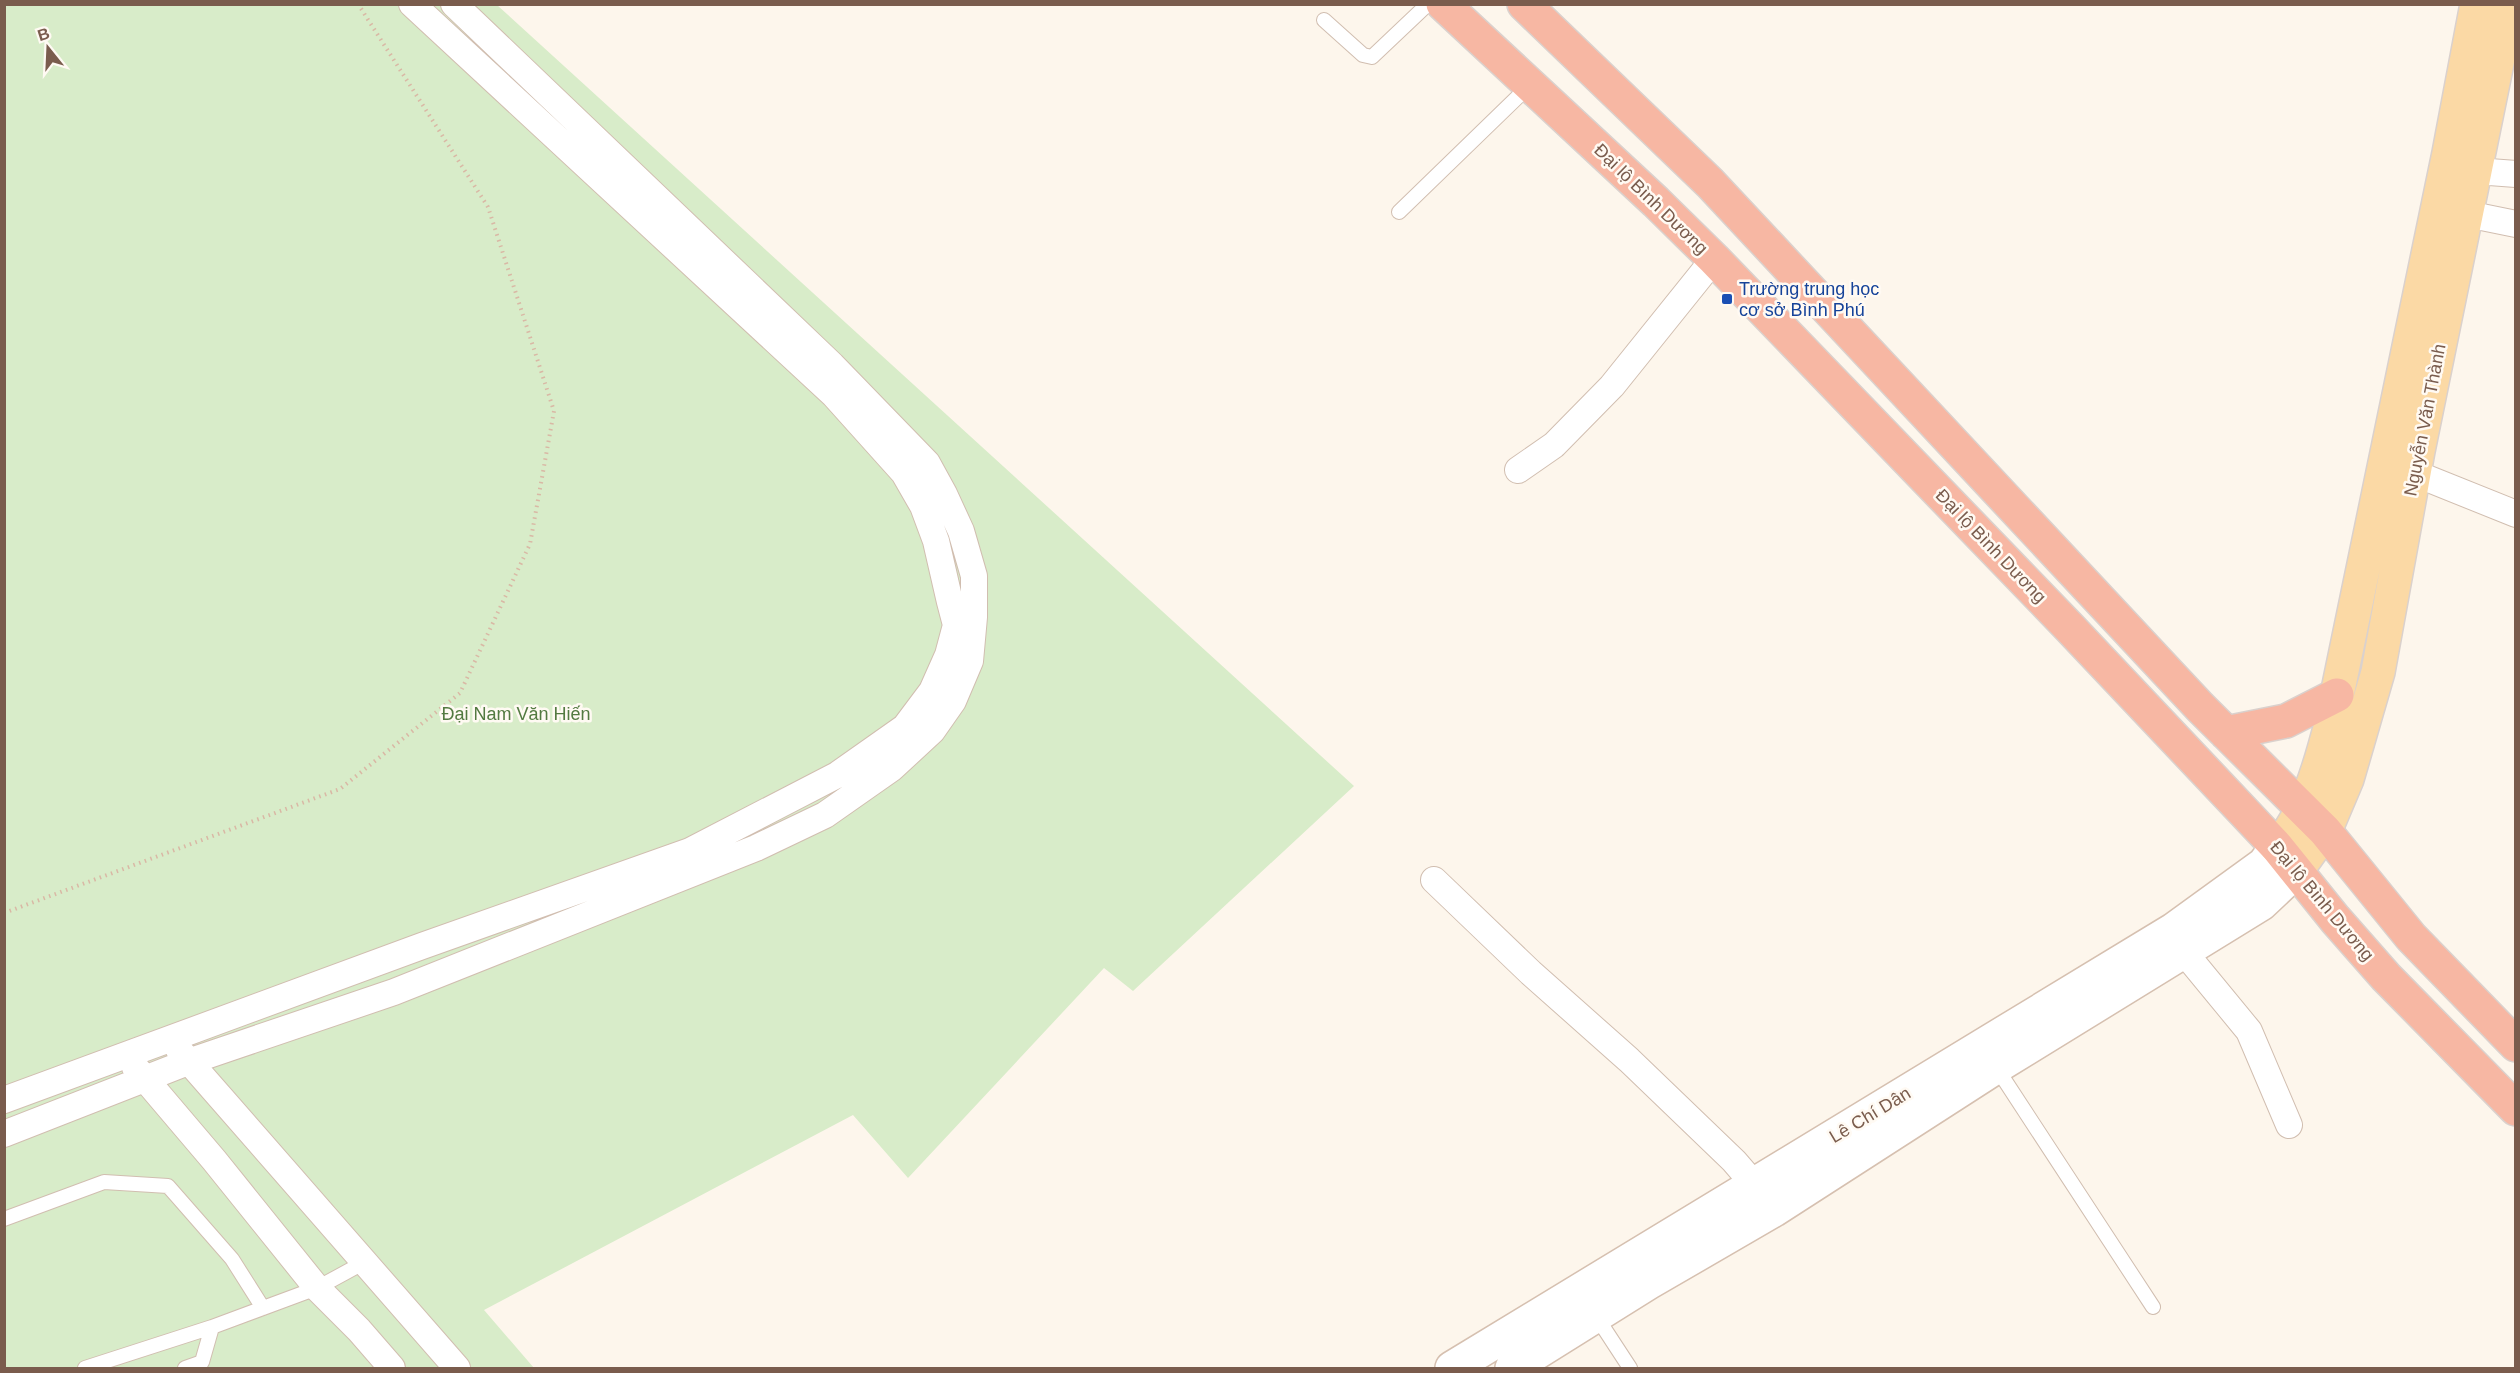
<svg xmlns="http://www.w3.org/2000/svg" width="2520" height="1373" viewBox="0 0 2520 1373" font-family="Helvetica,sans-serif">
	<rect width="100%" height="100%" fill="#fdf6ec"/>
	<path fill="#d8ecc9" d="M 5,5 L 497,5 L 1354,786 L 1133,991 L 1104,968 L 908,1178 L 853,1115 L 484,1310 L 534,1368 L 5,1368 Z"/>
	<g fill="none" stroke-linecap="round" stroke-linejoin="round">
		<g stroke="#d1beb0" stroke-width="16">
			<path id="lane" d="M 1324,20 L 1363,55 L 1372,57 L 1428,4
				M 1399,212 L 1530,85
				M 1996,1067 L 2153,1307
				M 4,1219 L 104,1182 L 168,1186 L 232,1259 L 263,1308
				M 1596,1316 L 1630,1368
				M 85,1368 L 212,1327 L 317,1288 L 363,1263
				M 185,1368 L 202,1362 L 212,1327"/>
		</g>
		<g stroke="#d1beb0" stroke-width="28">
			<path id="street" d="M 2476,171 L 2516,174
				M 2467,214 L 2516,224
				M 1518,470 L 1554,445 L 1612,386 L 1714,259
				M 2414,473 L 2516,514
				M 1434,880 L 1531,973 L 1629,1060 L 1734,1161 L 1765,1197
				M 2184,952 L 2249,1031 L 2289,1125
				M 179,1050 L 457,1368
				M 135,1067 L 214,1160 L 317,1288 L 359,1330 L 392,1368
				M 4,1100 L 422,946 L 690,851 L 837,775 L 905,727 L 932,691 L 948,655 L 956,625 L 950,602 L 936,541 L 923,506 L 904,473 L 834,395 L 412,4
				M 4,1134 L 188,1062 L 394,992 L 756,848 L 825,815 L 892,768 L 932,731 L 953,701 L 970,661 L 974,617 L 974,576 L 961,531 L 944,494 L 927,463 L 832,365 L 454,4"/>
		</g>
		<g stroke="#d6c0b0" stroke-width="36">
			<path id="secondary" d="M 1452,1368 L 2173,930 L 2264,864 L 2277,847
				M 1512,1368 L 1648,1283 L 1774,1210 L 1996,1067 L 2261,904 L 2297,870"/>
		</g>
		<g stroke="#dad1cd" stroke-width="36">
			<path id="primary" d="M 2277,847 C 2307,813 2320,767 2331,724 L 2449,153 L 2477,4
				M 2297,870 L 2325,831 L 2347,779 L 2378,672 L 2418,451 L 2509,4"/>
		</g>
		<g stroke="#dad1cd" stroke-width="36">
			<path id="highway" d="M 1443,4 L 1656,202 L 1714,259 L 2070,628 L 2277,847 L 2335,919 L 2386,977 L 2516,1109
				M 1524,4 L 1710,183 L 2200,707 L 2325,831 L 2411,937 L 2516,1045
				M 2226,733 L 2286,721 L 2337,695"/>
		</g>
		<path stroke="#d9b8a5" stroke-width="4" stroke-dasharray="1.5 4.5" stroke-linecap="butt" d="M 4,913 L 340,789 L 460,693 L 530,544 L 554,411 L 488,207 L 358,4"/>
		<use href="#lane" stroke="#fff" stroke-width="14"/>
		<use href="#street" stroke="#fff" stroke-width="26"/>
		<use href="#secondary" stroke="#fff" stroke-width="33"/>
		<use href="#primary" stroke="#fbd9a5" stroke-width="33"/>
		<use href="#highway" stroke="#f7b7a3" stroke-width="33"/>
	</g>
	<rect fill="#1a4fb4" stroke="#fffaf3" stroke-width="2" x="1721" y="293" width="12" height="12" rx="3"/>
	<g text-anchor="middle" stroke-width="5" stroke-linejoin="round" paint-order="stroke">
		<g font-size="18" fill="#7a5c4d" stroke="#fffaf3">
			<text transform="translate(1651 199) rotate(44)" y="6">Đại lộ Bình Dương</text>
			<text transform="translate(2425 420) rotate(-79)" y="6">Nguyễn Văn Thành</text>
			<text transform="translate(1991 546) rotate(46)" y="6">Đại lộ Bình Dương</text>
			<text transform="translate(2322 901) rotate(50)" y="6">Đại lộ Bình Dương</text>
			<text transform="translate(1870 1115) rotate(-31)" y="6">Lê Chí Dân</text>
		</g>
		<g font-size="18" fill="#164399" stroke="#fffaf3" text-anchor="start">
			<text x="1739" y="295">Trường trung học<tspan x="1739" dy="21">cơ sở Bình Phú</tspan></text>
		</g>
		<g font-size="18" fill="#537a41" stroke="#fffaf3">
			<text x="516" y="720">Đại Nam Văn Hiến</text>
		</g>
	</g>
	<rect width="2520" height="1373" fill="none" stroke="#7a5c4d" stroke-width="12"/>
	<g transform="translate(48 48) rotate(342)" stroke="#fffaf3" stroke-width="4.5" paint-order="stroke">
	<path d="M0-4.5L10 22L0 15L-10 22Z" fill="#7a5c4d"/>
	<text y="-9" font-size="16" font-weight="bold" text-anchor="middle" fill="#7a5c4d">B</text>
	</g>
</svg>
